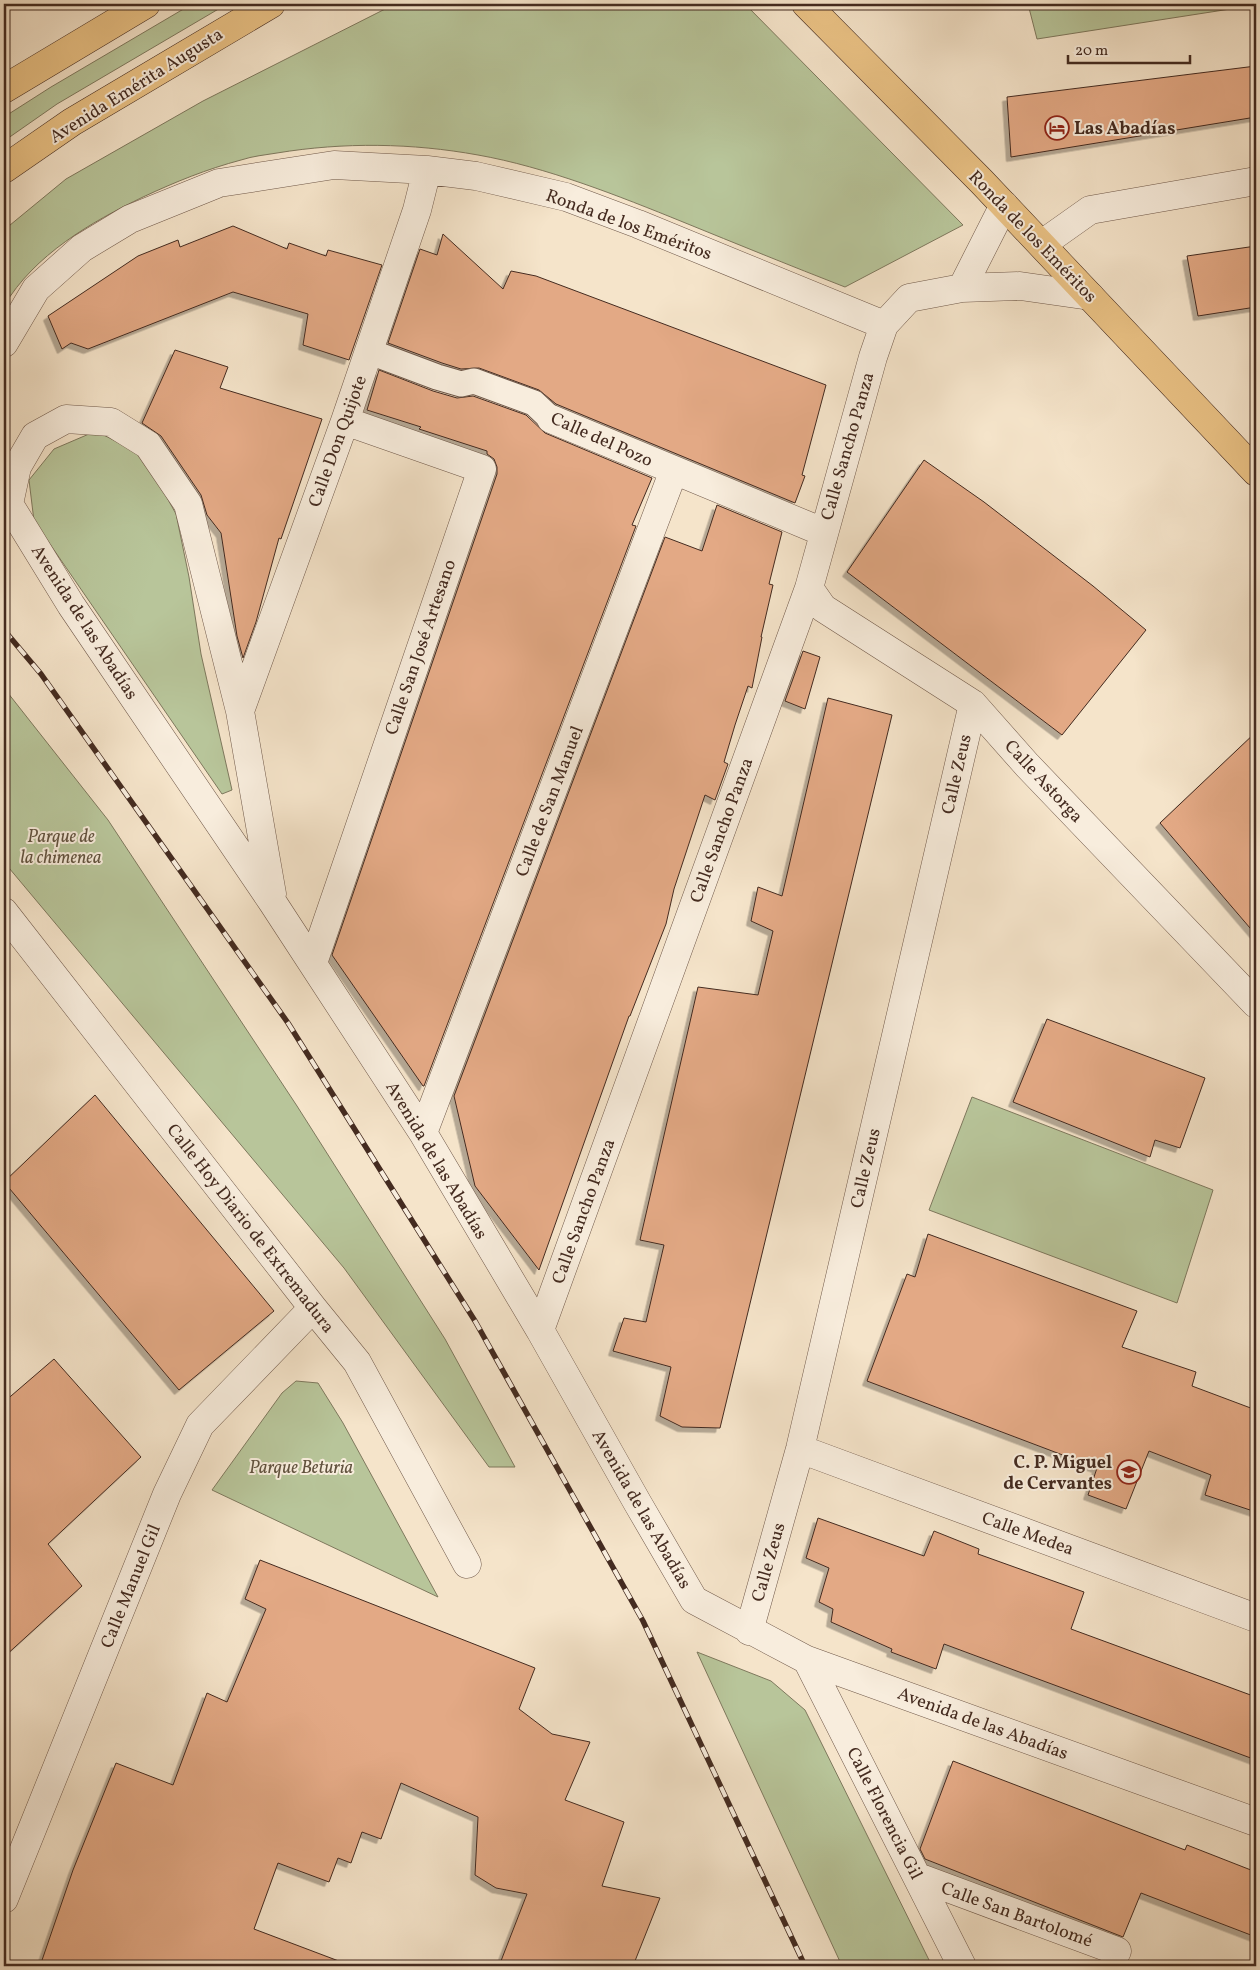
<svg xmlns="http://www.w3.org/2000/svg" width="1260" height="1970" viewBox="0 0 1260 1970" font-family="Vollkorn,serif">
	<defs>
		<filter id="shadow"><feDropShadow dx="-4.5" dy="4.5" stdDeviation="0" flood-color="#0004"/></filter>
	</defs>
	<rect width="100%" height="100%" fill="#f5e4ca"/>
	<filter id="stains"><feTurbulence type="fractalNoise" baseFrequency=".004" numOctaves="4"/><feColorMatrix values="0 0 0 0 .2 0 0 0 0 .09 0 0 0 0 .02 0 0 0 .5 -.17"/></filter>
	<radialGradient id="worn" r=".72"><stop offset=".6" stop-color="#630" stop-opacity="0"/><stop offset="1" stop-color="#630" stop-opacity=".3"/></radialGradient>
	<path fill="#b8c59a" stroke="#7e785d" d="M 192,4 L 227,4 L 57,104 L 4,141 L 4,117 L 51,87 Z
		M 395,4 L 745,4 L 963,225 L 845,287 C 791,266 737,244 683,222 C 619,196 546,167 478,155 C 412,143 344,142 277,153 C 265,155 253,156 241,160 C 207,169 175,182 143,197 C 91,222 34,255 4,306 L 4,230 L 66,179 L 203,101 Z
		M 1028,4 L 1256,4 L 1256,5 L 1037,39 Z
		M 96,431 L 144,456 L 176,514 L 189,577 L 201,654 L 232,790 L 222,794 L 34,521 L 29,480 L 54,449 Z
		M 4,688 L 108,820 L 297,1106 L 445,1339 L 515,1467 L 489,1467 L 344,1268 L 4,862 Z
		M 972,1097 L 1213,1190 L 1177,1303 L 929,1210 Z
		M 296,1381 L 318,1383 L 343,1423 L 438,1597 L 212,1490 L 282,1393 Z
		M 697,1652 L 771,1681 L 805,1710 L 932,1966 L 842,1966 Z"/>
	<path fill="#e3a985" stroke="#442b20" filter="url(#shadow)" d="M 1256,66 L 1256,117 L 1011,157 L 1007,97 Z
		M 233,226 L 287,249 L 289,243 L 326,256 L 328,250 L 382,265 L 349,360 L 303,345 L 308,314 L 233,292 L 88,349 L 71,343 L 62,349 L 48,316 L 138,256 L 178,240 L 180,247 Z
		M 443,234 L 503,289 L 511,271 L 536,276 L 826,385 L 802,475 L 805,476 L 795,503 L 556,404 L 539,390 L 479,368 L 461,369 L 442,363 L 388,343 L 420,249 L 437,255 Z
		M 1256,246 L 1256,307 L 1198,316 L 1187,256 Z
		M 175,350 L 228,367 L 220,388 L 322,419 L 281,539 L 279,538 L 256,622 L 243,658 L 237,636 L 221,533 L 207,515 L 201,495 L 161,436 L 142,423 Z
		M 379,370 L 433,391 L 457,398 L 473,396 L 526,415 L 545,433 L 652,478 L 632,525 L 636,526 L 424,1086 L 423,1086 L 332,955 L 497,474 L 497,467 L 494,459 L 487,454 L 487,451 L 419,429 L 421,427 L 367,410 Z
		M 924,460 L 984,502 L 1093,586 L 1146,630 L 1062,735 L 847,572 Z
		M 717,505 L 782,532 L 769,584 L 773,585 L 761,637 L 762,637 L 752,688 L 748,686 L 735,725 L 724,762 L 728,764 L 715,800 L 705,795 L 674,889 L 666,924 L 630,1016 L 629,1016 L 539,1270 L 475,1186 L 454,1096 L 665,537 L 702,551 Z
		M 803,651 L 820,657 L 805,709 L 785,701 Z
		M 828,698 L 892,715 L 720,1428 L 682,1427 L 660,1416 L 671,1367 L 613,1351 L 624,1318 L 646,1322 L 664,1245 L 640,1240 L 698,987 L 758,995 L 773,931 L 751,921 L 758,887 L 782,896 Z
		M 1256,732 L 1256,935 L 1160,823 Z
		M 1047,1019 L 1205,1078 L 1180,1148 L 1155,1140 L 1150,1157 L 1013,1102 Z
		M 95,1095 L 274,1311 L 179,1390 L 4,1182 Z
		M 928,1234 L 1137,1311 L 1122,1347 L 1196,1372 L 1192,1386 L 1256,1410 L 1256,1512 L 1205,1495 L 1211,1475 L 1149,1451 L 1126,1509 L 1088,1495 L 1097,1468 L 867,1381 L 907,1274 L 915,1277 Z
		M 54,1359 L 141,1457 L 48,1544 L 82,1586 L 4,1657 L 4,1402 Z
		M 818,1518 L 924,1556 L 934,1531 L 979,1549 L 978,1554 L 1084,1592 L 1071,1629 L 1256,1697 L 1256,1760 L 944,1644 L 936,1669 L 891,1652 L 892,1649 L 831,1622 L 833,1609 L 819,1602 L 829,1568 L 806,1558 Z
		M 260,1560 L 535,1668 L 519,1709 L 552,1734 L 590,1742 L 565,1800 L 624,1822 L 602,1886 L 660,1898 L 633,1966 L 499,1966 L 527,1894 L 496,1888 L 475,1875 L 478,1817 L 401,1783 L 381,1839 L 362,1832 L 351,1863 L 338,1858 L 329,1882 L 278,1863 L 254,1929 L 344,1963 L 343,1966 L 40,1966 L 73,1870 L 116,1763 L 173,1785 L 207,1693 L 227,1702 L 266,1609 L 245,1599 Z
		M 953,1761 L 1185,1850 L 1187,1845 L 1256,1872 L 1256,1937 L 1141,1893 L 1123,1937 L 925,1859 L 920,1849 Z"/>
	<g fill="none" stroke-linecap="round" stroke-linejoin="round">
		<g stroke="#70594a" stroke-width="27">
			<path id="pedestrian" d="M 381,356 L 437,377 L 461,384 L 474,381 L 534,403 L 551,419"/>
		</g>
		<g stroke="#70594a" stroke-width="29">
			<path id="minor" d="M 1042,244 L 1090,210 L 1256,181
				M 962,288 L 1004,205
				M 4,343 L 36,289 L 82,248 L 130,219 L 219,183 L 334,165 L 427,170 L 476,176 L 566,197 L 638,224 L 884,325
				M 551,419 L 823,532
				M 4,492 L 9,504 L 71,605 L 273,903 L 423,1133 L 540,1330 L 637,1502 L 694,1600 L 807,1660 L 1256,1822
				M 9,504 L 17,467 L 35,436 L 66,419 L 111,422 L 148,445 L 188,504 L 240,711 L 272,894
				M 809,588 L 823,608 L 973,704 L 1027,765 L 1256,1004
				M 240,711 L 345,421 L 417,210 L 427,170
				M 4,912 L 313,1308 L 357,1362 L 467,1564
				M 313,963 L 482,469 L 345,421
				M 423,1133 L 674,470
				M 540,1330 L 809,588 L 873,357 L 884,325 L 909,298 L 962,288 L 1020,286 L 1090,296
				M 800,1449 L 1256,1618
				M 749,1631 L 800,1449 L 973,704
				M 807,1660 L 962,1966
				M 918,1877 L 1117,1951
				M 4,1899 L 167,1494 L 200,1425 L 313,1308"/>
		</g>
		<g stroke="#442b20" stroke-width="29">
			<path id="primary" d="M 806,4 L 982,182 L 1256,472
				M 4,89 L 146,4
				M 4,169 L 72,122 L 271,4"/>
		</g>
		<use href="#pedestrian" stroke="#f8eddd" stroke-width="25"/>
		<use href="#minor" stroke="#f8eddd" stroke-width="28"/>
		<use href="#primary" stroke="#eac285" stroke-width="28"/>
		<g stroke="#442b20" stroke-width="5.5">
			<path id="rail" d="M 4,630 L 41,674 L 288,1023 L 475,1321 L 643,1621 L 805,1966"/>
		</g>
		<use href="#rail" stroke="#f8eddd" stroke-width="4" stroke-dasharray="11" stroke-linecap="butt"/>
	</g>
	<defs>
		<g id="hotel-ring" transform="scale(1.25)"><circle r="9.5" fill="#f8eddd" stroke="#8f2418" stroke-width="1.5"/><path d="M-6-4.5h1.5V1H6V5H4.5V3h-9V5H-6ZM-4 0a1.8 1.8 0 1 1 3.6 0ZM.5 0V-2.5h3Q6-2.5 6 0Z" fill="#8f2418"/></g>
		<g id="school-ring" transform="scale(1.25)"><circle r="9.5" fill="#f8eddd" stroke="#8f2418" stroke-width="1.5"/><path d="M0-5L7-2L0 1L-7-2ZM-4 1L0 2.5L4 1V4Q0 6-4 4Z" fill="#8f2418"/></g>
	</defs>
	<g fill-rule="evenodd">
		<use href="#hotel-ring" x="1057" y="128"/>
		<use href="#school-ring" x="1129" y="1472"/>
	</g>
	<g text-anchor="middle" stroke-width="4" stroke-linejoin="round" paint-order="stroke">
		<g font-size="18" fill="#442b20" stroke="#f8eddd">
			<text transform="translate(136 85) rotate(-32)" y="6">Avenida Emérita Augusta</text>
			<text transform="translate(629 224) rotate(20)" y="6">Ronda de los Eméritos</text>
			<text transform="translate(1033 236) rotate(46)" y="6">Ronda de los Eméritos</text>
			<text transform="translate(602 439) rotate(24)" y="6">Calle del Pozo</text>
			<text transform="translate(337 441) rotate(-70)" y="6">Calle Don Quijote</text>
			<text transform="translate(847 446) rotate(-74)" y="6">Calle Sancho Panza</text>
			<text transform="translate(85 622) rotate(57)" y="6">Avenida de las Abadías</text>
			<text transform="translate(420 647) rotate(-71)" y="6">Calle San José Artesano</text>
			<text transform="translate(956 774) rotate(-77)" y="6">Calle Zeus</text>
			<text transform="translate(1044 781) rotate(47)" y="6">Calle Astorga</text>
			<text transform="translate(549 801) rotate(-69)" y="6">Calle de San Manuel</text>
			<text transform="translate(721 830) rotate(-70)" y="6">Calle Sancho Panza</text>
			<text transform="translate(437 1160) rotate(59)" y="6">Avenida de las Abadías</text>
			<text transform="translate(865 1168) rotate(-77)" y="6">Calle Zeus</text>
			<text transform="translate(583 1211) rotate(-70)" y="6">Calle Sancho Panza</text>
			<text transform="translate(251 1228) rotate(52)" y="6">Calle Hoy Diario de Extremadura</text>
			<text transform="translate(642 1509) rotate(60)" y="6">Avenida de las Abadías</text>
			<text transform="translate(1028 1533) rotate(20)" y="6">Calle Medea</text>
			<text transform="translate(768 1562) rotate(-74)" y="6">Calle Zeus</text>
			<text transform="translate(130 1586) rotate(-68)" y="6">Calle Manuel Gil</text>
			<text transform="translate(983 1723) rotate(20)" y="6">Avenida de las Abadías</text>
			<text transform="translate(885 1813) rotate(63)" y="6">Calle Florencia Gil</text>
			<text transform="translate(1017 1914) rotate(20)" y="6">Calle San Bartolomé</text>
		</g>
		<g font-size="18" font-weight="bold" fill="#442b20" stroke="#f8eddd" text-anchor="start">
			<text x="1074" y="134">Las Abadías</text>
			<text x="1112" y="1468" text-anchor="end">C. P. Miguel<tspan x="1112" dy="21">de Cervantes</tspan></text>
		</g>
		<g font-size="18" font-style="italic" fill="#61523e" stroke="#f8eddd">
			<text x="61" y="842">Parque de<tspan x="61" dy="21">la chimenea</tspan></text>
			<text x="301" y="1473">Parque Beturia</text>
		</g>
	</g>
	<rect width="1260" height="1970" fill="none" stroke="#f5e4ca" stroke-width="20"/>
	<rect x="5" y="5" width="1250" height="1960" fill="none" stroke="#442b20" stroke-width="2.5"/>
	<rect x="10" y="10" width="1240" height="1950" fill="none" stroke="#442b20"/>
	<path d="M1068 55v8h122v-8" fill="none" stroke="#442b20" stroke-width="2.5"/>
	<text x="1075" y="55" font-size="15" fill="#442b20" stroke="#f8eddd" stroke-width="4" paint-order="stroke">20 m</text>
	<rect width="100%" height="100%" filter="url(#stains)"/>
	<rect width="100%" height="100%" fill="url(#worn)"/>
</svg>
